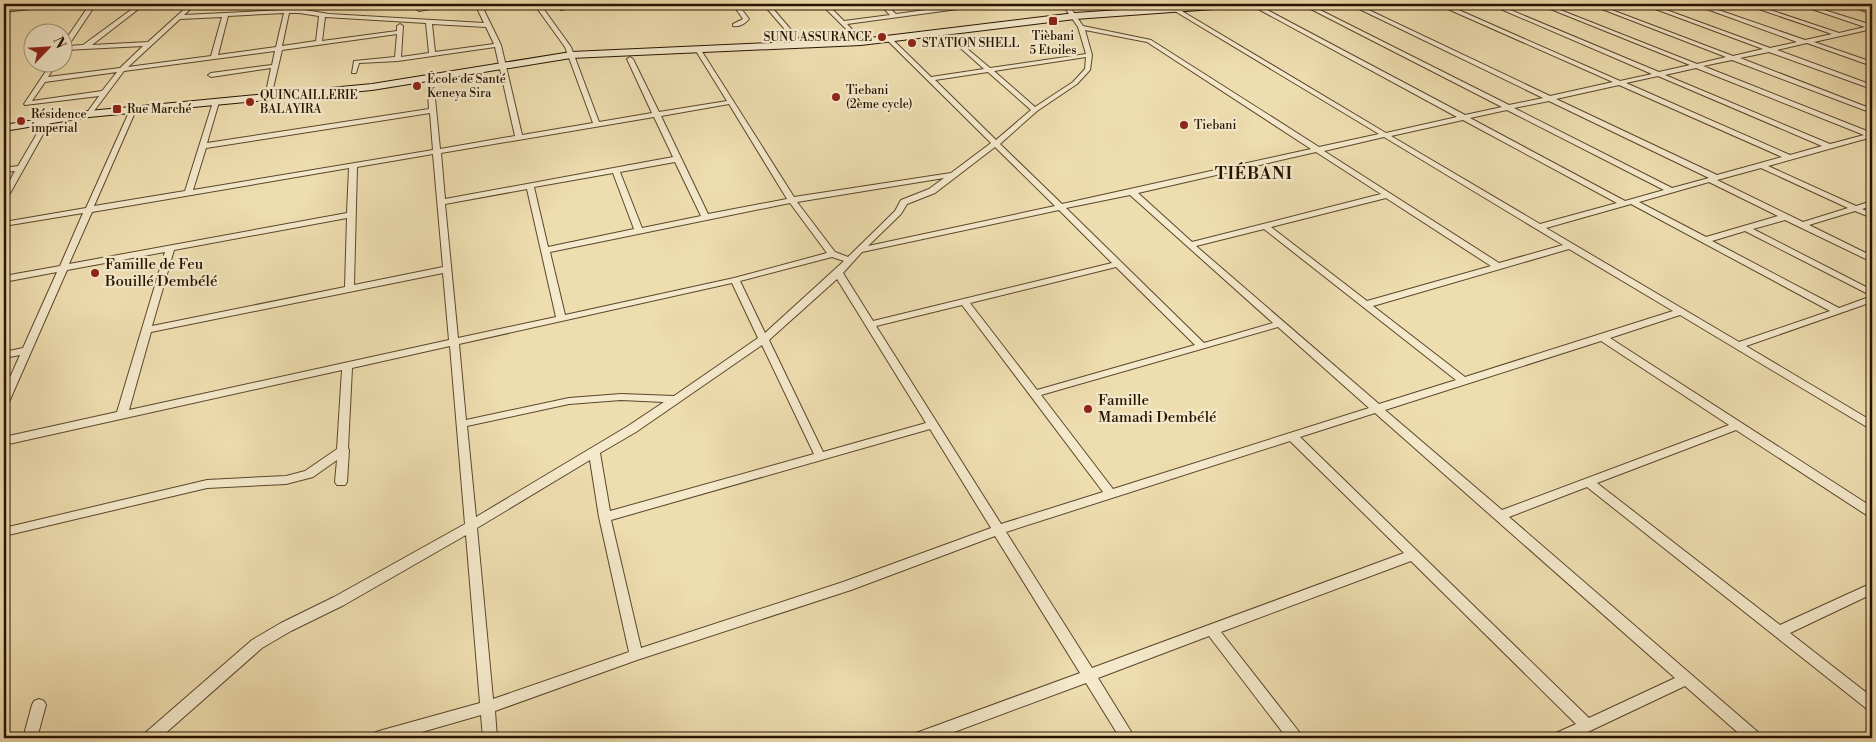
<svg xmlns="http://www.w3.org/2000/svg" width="1876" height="742" viewBox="0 0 1876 742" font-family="'Libre Bodoni',serif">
	<rect width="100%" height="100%" fill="#eeddaf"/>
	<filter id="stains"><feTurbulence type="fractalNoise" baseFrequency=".004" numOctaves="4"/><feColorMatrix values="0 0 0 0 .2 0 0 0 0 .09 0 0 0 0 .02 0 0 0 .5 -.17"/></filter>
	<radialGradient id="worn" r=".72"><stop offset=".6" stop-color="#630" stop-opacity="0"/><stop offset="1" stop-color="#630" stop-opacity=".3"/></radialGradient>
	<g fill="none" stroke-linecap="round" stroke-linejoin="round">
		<g stroke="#5a462c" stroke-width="2">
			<path id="minor" d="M 44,4 L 59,4 L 56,6 L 4,12 L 4,8 Z
				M 90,4 L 96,4 L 68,46 L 83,45 L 139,4 L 145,4 L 92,45 L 148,42 L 190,4 L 196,4 L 184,15 L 285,10 L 288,4 L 294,4 L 291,10 L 299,9 L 329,14 L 484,23 L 475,4 L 481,4 L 501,45 L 522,135 L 593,123 L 565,47 L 534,4 L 540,4 L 571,47 L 599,122 L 652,113 L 627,59 L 630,57 L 633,59 L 659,112 L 727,101 L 696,51 L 701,50 L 794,197 L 951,173 L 991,143 L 887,40 L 887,38 L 891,38 L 931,77 L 984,69 L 956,44 L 955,43 L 958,41 L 990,68 L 1086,54 L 1078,27 L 1062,4 L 1068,4 L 1083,26 L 1151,40 L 1319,147 L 1379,134 L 1163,4 L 1170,4 L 1386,133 L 1457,117 L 1249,4 L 1256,4 L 1465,115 L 1502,107 L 1301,4 L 1308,4 L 1509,105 L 1543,98 L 1349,4 L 1356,4 L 1550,96 L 1613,82 L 1441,6 L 1441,4 L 1445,4 L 1620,81 L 1652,74 L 1489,4 L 1496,4 L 1659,72 L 1690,65 L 1538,4 L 1545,4 L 1697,64 L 1726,57 L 1589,4 L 1596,4 L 1733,56 L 1763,49 L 1642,4 L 1650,4 L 1770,48 L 1797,42 L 1693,4 L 1701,4 L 1805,40 L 1832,34 L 1744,4 L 1752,4 L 1839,33 L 1865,27 L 1797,4 L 1805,4 L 1872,25 L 1872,29 L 1814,42 L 1872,62 L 1872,66 L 1807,43 L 1777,50 L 1872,85 L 1872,89 L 1769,52 L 1740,58 L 1872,109 L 1872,113 L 1732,60 L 1703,66 L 1872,133 L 1872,137 L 1768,166 L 1856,206 L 1872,201 L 1872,206 L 1862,209 L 1872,213 L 1872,218 L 1855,211 L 1809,225 L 1872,256 L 1872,262 L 1785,220 L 1753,229 L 1872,290 L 1872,296 L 1745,231 L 1712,241 L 1839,308 L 1872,296 L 1872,302 L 1746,346 L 1872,421 L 1872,430 L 1680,315 L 1610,338 L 1872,507 L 1872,517 L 1868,516 L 1736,430 L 1597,483 L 1780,625 L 1872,583 L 1872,594 L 1790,633 L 1872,697 L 1872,711 L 1867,709 L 1587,487 L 1509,517 L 1759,733 L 1761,738 L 1744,738 L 1685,686 L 1575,738 L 1554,738 L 1556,733 L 1576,724 L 1411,561 L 1221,632 L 1300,733 L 1302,738 L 1287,738 L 1209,636 L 1098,678 L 1135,738 L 1120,738 L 1086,683 L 938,738 L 914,738 L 916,733 L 1080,673 L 995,536 L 851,590 L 637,660 L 495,711 L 497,738 L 483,738 L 481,715 L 401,738 L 372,738 L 374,733 L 379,731 L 480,703 L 466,535 L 344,605 L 291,631 L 262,648 L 160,738 L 143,738 L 145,733 L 252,640 L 281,623 L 334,597 L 465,524 L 450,346 L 352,368 L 348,448 L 349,450 L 347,482 L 345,485 L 337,485 L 335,482 L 337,460 L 313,477 L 286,484 L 207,488 L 4,536 L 4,528 L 207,480 L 286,476 L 305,471 L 337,449 L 342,370 L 4,445 L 4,437 L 117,412 L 165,252 L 67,270 L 9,402 L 4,405 L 4,391 L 20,355 L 4,358 L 4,352 L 23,348 L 57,272 L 4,282 L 4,276 L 60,266 L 83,213 L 4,226 L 4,222 L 86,208 L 130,110 L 133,108 L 136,110 L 94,206 L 185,191 L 213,102 L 216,100 L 219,102 L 207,143 L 429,109 L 427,78 L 430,76 L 433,78 L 440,149 L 515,136 L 495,47 L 398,61 L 359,63 L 356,73 L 352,73 L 354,61 L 395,57 L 397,34 L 282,50 L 271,97 L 268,99 L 265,97 L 271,68 L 211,77 L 208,75 L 211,73 L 272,65 L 275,51 L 124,71 L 91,115 L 89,116 L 86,114 L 99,96 L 25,105 L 24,104 L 52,62 L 58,62 L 48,77 L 120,68 L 143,46 L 65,50 L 62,52 L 62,45 ZM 284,13 L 276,47 L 218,55 L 228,16 ZM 289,13 L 299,13 L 319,16 L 316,41 L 282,46 ZM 222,17 L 211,56 L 128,67 L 180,19 ZM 325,17 L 426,23 L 429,53 L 401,57 L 403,26 L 400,24 L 397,26 L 397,31 L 322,41 ZM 432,24 L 486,27 L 494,44 L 435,52 ZM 1085,30 L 1147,42 L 1311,149 L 1062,204 L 1000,144 L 1037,111 L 1077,84 L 1090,70 L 1092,55 ZM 1086,57 L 1085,69 L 1073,82 L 1035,107 L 994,71 ZM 1696,68 L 1864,135 L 1830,144 L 1665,75 ZM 117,72 L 102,91 L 32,101 L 45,82 ZM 988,72 L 1031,110 L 996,140 L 935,80 ZM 1658,76 L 1822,146 L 1790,155 L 1626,83 ZM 1619,85 L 1782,157 L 1717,175 L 1556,99 ZM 1549,101 L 1709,178 L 1672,188 L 1514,108 ZM 729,104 L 787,199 L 708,214 L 661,116 ZM 1507,110 L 1664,190 L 1625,201 L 1470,118 ZM 430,113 L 433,150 L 193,190 L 206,148 ZM 654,117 L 673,157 L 445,199 L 441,153 ZM 1463,120 L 1617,203 L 1540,224 L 1391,136 ZM 1384,137 L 1563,245 L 1499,263 L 1324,151 ZM 995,147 L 1055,206 L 868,246 L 901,214 L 907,204 L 935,193 ZM 1316,152 L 1381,194 L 1192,242 L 1138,193 ZM 433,154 L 443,267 L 354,285 L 357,167 ZM 675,162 L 701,216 L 642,228 L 620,172 ZM 349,168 L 347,213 L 69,264 L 92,212 ZM 1761,168 L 1848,208 L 1803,222 L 1717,180 ZM 613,173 L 634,229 L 548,247 L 534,187 ZM 944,178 L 929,189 L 901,200 L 895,211 L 848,257 L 835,252 L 797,202 ZM 1709,182 L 1778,216 L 1706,237 L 1639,202 ZM 527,189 L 556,317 L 458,338 L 445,204 ZM 1130,195 L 1273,323 L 1204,343 L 1066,208 ZM 1386,198 L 1491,266 L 1367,301 L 1271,227 ZM 790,203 L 827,253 L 734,278 L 565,315 L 550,252 ZM 1631,204 L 1830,311 L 1739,342 L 1546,228 ZM 1059,210 L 1112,263 L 873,321 L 843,273 L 862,252 ZM 347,218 L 345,287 L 152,326 L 174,250 ZM 1264,229 L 1456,380 L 1379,404 L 1196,246 ZM 1569,249 L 1673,311 L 1465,377 L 1373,306 ZM 832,257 L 844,261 L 765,333 L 740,281 ZM 1116,267 L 1195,345 L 1037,390 L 970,303 ZM 443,273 L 449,340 L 129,410 L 151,332 ZM 837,279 L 926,423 L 823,452 L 769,340 ZM 732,283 L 758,338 L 674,396 L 621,394 L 569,398 L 466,420 L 459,344 ZM 962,305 L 1103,492 L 1001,524 L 876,326 ZM 1278,327 L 1369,408 L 1113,489 L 1041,395 ZM 1601,341 L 1729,425 L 1502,510 L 1385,410 ZM 762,345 L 814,454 L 610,511 L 600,453 L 636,432 ZM 621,400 L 664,402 L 628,426 L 476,517 L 467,426 L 569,404 ZM 1375,413 L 1675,678 L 1589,718 L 1300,437 ZM 930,429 L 991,528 L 843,582 L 641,648 L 611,520 ZM 1290,441 L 1404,553 L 1092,668 L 1006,532 ZM 590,460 L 599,517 L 629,652 L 493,699 L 477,528 Z
				M 445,4 L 458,4 L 419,11 L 416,9 Z
				M 576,4 L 588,4 L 561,10 L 558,8 Z
				M 737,4 L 744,4 L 740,7 L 749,19 C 745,24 739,27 733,26 L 733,24 L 743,19 L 734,6 Z
				M 763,4 L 769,4 L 804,45 L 804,47 L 800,47 Z
				M 821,4 L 827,4 L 844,21 L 890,15 L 879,4 L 885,4 L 896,14 L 970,4 L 983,4 L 980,6 L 847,24 L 863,41 L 864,42 L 861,44 Z
				M 1845,4 L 1853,4 L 1872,10 L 1872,14 Z
				M 48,118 L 51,120 L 8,197 L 4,199 L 4,191 L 15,171 L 4,172 L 4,168 L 18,166 L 45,120 Z
				M 39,699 L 44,701 L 46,705 L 37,738 L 23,738 L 32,705 L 34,701 Z"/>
		</g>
		<g stroke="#281300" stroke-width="2">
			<path id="secondary" d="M 1210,4 L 1245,4 L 1241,7 L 1075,19 L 861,45 L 571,58 L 372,90 L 89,117 L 4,131 L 4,125 L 89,111 L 372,84 L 571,52 L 861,39 L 1075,13 Z
				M 1371,4 L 1535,4 L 1531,7 L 1375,7 Z"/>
		</g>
		<use href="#minor" fill="#f4e9cb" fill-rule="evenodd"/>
		<use href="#secondary" fill="#f4e9cb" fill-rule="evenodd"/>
	</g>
	<g fill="#8f2418" stroke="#f4e9cb" stroke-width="2">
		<rect x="1048" y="16" width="10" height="10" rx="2.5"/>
		<circle cx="882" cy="37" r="5"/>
		<circle cx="912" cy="43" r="5"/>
		<circle cx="417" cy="86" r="5"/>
		<circle cx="836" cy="97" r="5"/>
		<circle cx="250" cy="102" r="5"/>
		<rect x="112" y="104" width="10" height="10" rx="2.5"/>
		<circle cx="21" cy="121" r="5"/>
		<circle cx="1184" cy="125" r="5"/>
		<circle cx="95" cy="273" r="5"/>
		<circle cx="1088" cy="409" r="5"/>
	</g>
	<g text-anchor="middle" stroke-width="4.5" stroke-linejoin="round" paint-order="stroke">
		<g font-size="12" fill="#281300" stroke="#f4e9cb" text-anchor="start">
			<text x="1053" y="40" text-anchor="middle">Tièbani<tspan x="1053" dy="14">5 Etoiles</tspan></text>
			<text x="872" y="41" text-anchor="end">SUNU ASSURANCE</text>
			<text x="922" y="47">STATION SHELL</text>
			<text x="427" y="83">École de Santé<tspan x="427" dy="14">Keneya Sira</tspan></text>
			<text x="846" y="94">Tiebani<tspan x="846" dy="14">(2ème cycle)</tspan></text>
			<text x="260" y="99">QUINCAILLERIE<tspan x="260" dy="14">BALAYIRA</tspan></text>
			<text x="127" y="113">Rue Marché</text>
			<text x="31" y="118">Résidence<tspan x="31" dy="14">imperial</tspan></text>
			<text x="1194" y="129">Tiebani</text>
		</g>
		<g font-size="15" fill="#281300" stroke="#f4e9cb" text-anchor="start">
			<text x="105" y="269">Famille de Feu<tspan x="105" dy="17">Bouillé Dembélé</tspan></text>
			<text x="1098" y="405">Famille<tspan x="1098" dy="17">Mamadi Dembélé</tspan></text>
		</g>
		<g font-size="16" font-weight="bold" letter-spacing="1" fill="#281300" stroke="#f4e9cb">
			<text x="1254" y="179">TIÉBANI</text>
		</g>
	</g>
	<rect width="1876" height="742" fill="none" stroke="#eeddaf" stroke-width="20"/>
	<rect x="5" y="5" width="1866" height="732" fill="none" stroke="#281300" stroke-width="2.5"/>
	<rect x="10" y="10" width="1856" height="722" fill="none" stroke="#281300"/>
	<g transform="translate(48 48) rotate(65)"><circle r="24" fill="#f4e9cb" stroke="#a2937a"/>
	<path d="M0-4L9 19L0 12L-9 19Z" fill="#8f2418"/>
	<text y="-8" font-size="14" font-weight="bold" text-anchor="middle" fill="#281300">N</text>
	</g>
	<rect width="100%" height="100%" filter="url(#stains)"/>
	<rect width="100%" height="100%" fill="url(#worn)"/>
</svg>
